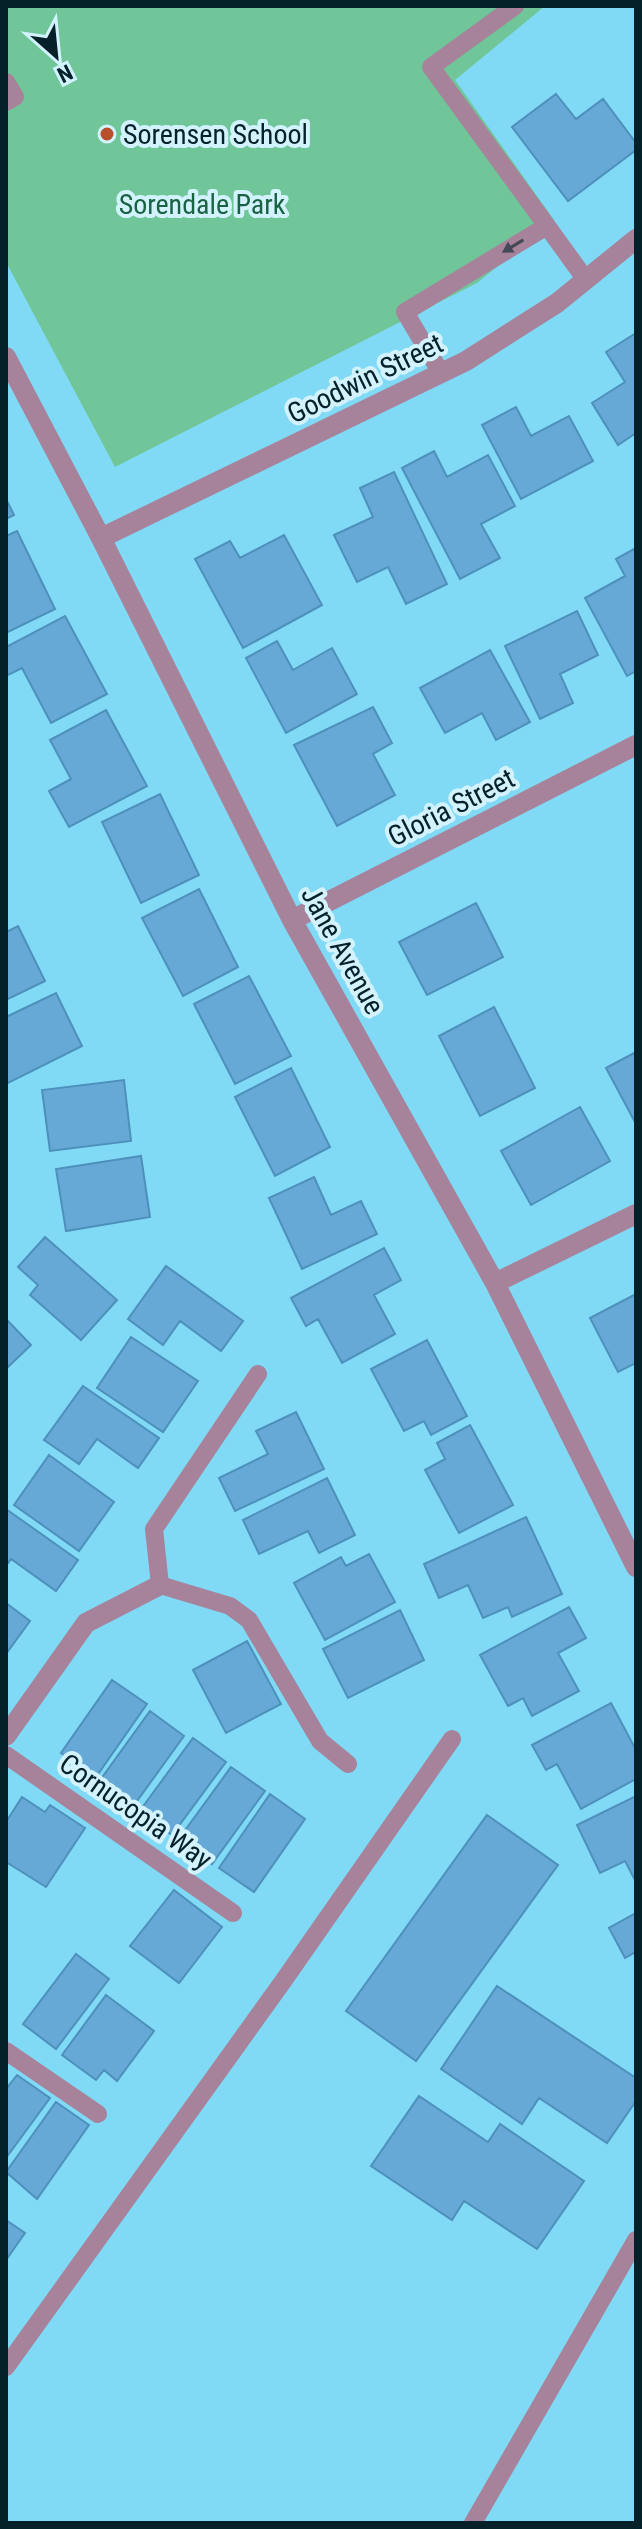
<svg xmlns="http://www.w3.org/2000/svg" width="642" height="2529" viewBox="0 0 642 2529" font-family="'Roboto Condensed',sans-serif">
	<rect width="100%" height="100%" fill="#80daf6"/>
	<path fill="#70c699" d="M 6,6 L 545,6 L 455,80 L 554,220 L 477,283 L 115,467 L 6,262 Z"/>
	<path fill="#67a9d6" stroke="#4d90bb" stroke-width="2" d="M 556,94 L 576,119 L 603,99 L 636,143 L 636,150 L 568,201 L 512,127 Z
		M 636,333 L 636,433 L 618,445 L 592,403 L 625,382 L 606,352 Z
		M 516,407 L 531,436 L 569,416 L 593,461 L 521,499 L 482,425 Z
		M 434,451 L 447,477 L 488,455 L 515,506 L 481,524 L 500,558 L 460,579 L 402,468 Z
		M 394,472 L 447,584 L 406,604 L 388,567 L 357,582 L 334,535 L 373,517 L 360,488 Z
		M 6,499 L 14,515 L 6,519 Z
		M 17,531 L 55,609 L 6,633 L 6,536 Z
		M 284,535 L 322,605 L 243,648 L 195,559 L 230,541 L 240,558 Z
		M 636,548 L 636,671 L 627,676 L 585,598 L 625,576 L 616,559 Z
		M 577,611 L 598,655 L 560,674 L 573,703 L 540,719 L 505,646 Z
		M 65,616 L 107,694 L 51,723 L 22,668 L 6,676 L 6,647 Z
		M 277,641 L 293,670 L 332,648 L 357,694 L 286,733 L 246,658 Z
		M 490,650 L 530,722 L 496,740 L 482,713 L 445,733 L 420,688 Z
		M 373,707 L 392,743 L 373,754 L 395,795 L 337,826 L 294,745 Z
		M 106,710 L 147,786 L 69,827 L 49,791 L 71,779 L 50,740 Z
		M 160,794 L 199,875 L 141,903 L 102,822 Z
		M 199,889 L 238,967 L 183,996 L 142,918 Z
		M 476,903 L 503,957 L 427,995 L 399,942 Z
		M 18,926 L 45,981 L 6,1000 L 6,932 Z
		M 249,976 L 291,1056 L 235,1084 L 194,1004 Z
		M 56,993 L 82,1046 L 6,1084 L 6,1017 Z
		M 494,1007 L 535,1088 L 480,1116 L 439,1036 Z
		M 636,1052 L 636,1124 L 606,1068 Z
		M 291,1068 L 330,1147 L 275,1176 L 235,1097 Z
		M 124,1080 L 131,1141 L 50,1151 L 42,1090 Z
		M 580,1107 L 610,1161 L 531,1205 L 501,1151 Z
		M 141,1156 L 150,1217 L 66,1231 L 56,1169 Z
		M 314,1177 L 331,1215 L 361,1201 L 377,1234 L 302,1269 L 269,1198 Z
		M 45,1237 L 117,1300 L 81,1340 L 30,1295 L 38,1285 L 18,1267 Z
		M 384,1248 L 401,1280 L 374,1295 L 395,1334 L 342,1363 L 318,1319 L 306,1326 L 291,1298 Z
		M 166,1266 L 243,1321 L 221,1351 L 180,1321 L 163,1345 L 128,1319 Z
		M 636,1294 L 636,1363 L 618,1372 L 590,1318 Z
		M 6,1319 L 31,1345 L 6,1369 Z
		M 131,1337 L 198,1381 L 163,1432 L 97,1388 Z
		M 427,1340 L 467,1416 L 431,1435 L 424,1421 L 404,1431 L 371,1369 Z
		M 83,1386 L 159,1438 L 138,1468 L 97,1439 L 79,1464 L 44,1440 Z
		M 296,1412 L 324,1469 L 235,1511 L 219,1478 L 268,1454 L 256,1431 Z
		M 470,1425 L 513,1505 L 459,1533 L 425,1470 L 445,1459 L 437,1443 Z
		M 49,1455 L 114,1502 L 79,1551 L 14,1505 Z
		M 327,1478 L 355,1535 L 319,1553 L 308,1531 L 259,1554 L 243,1520 Z
		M 6,1509 L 78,1560 L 56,1591 L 11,1559 L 6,1566 Z
		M 526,1517 L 562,1594 L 512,1617 L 508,1607 L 483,1618 L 468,1585 L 439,1598 L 424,1564 Z
		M 369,1554 L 395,1602 L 325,1640 L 294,1583 L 341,1557 L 346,1566 Z
		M 6,1603 L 30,1621 L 6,1654 Z
		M 569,1607 L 586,1638 L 558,1653 L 579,1691 L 532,1716 L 523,1698 L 508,1706 L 480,1655 Z
		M 400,1610 L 424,1660 L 348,1698 L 323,1649 Z
		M 247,1641 L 281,1704 L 226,1733 L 193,1670 Z
		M 112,1680 L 147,1704 L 96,1777 L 61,1753 Z
		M 611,1703 L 636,1750 L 636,1779 L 581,1809 L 557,1764 L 546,1770 L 532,1745 Z
		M 150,1711 L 184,1736 L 132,1808 L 98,1783 Z
		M 193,1738 L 226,1762 L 172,1835 L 139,1812 Z
		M 231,1767 L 265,1791 L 212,1864 L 178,1840 Z
		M 270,1794 L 305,1819 L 254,1892 L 219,1868 Z
		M 636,1796 L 636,1882 L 625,1861 L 600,1873 L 577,1825 Z
		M 22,1797 L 45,1812 L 50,1805 L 85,1828 L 46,1887 L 6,1862 L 6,1822 Z
		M 487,1815 L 558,1865 L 416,2061 L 346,2011 Z
		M 174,1890 L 222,1927 L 179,1983 L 130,1946 Z
		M 636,1913 L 636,1952 L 625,1958 L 609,1928 Z
		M 76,1954 L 109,1979 L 56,2049 L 23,2024 Z
		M 497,1986 L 636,2078 L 636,2101 L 607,2143 L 539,2098 L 522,2124 L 441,2069 Z
		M 106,1995 L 154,2031 L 117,2081 L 104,2070 L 96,2080 L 62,2055 Z
		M 17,2075 L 50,2098 L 6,2158 L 6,2089 Z
		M 419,2096 L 488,2142 L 500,2124 L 584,2181 L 537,2249 L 464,2201 L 452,2220 L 371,2166 Z
		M 56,2102 L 89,2125 L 37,2199 L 6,2172 Z
		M 6,2220 L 25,2233 L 6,2260 Z"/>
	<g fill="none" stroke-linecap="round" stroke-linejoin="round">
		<path stroke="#a6839a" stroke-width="18" d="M 515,6 L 431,67 L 547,226
			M 6,82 L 15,97 L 6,102
			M 441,373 L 405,312 L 547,226 L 586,280
			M 258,1374 L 154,1529 L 160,1585 L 230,1606 L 249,1620 L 320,1741 L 348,1764
			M 6,1755 L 233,1913
			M 6,2051 L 98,2114
			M 6,2367 L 284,1980 L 452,1739
			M 473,2523 L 636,2240"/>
		<path stroke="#a6839a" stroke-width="20" d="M 6,357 L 101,538 L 292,920 L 495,1283 L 636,1567
			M 101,538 L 466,361 L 557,303 L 636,239
			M 292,920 L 636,745
			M 495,1283 L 636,1214
			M 6,1736 L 86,1623 L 160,1585"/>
	</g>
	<defs><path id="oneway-solid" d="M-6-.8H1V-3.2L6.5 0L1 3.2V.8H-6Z" transform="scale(2)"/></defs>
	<use fill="#454856" href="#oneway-solid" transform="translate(513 246) rotate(149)"/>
	<circle fill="#b74f2a" stroke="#d2f3fe" stroke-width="3" cx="107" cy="134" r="8"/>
	<g text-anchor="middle" stroke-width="8" stroke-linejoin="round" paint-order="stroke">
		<g font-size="28" fill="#042129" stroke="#d2f3fe" text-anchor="start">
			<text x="123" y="144">Sorensen School</text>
		</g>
		<g font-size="28" fill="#1a6342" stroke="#d2f3fe">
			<text x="202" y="214">Sorendale Park</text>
		</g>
		<g font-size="28" fill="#042129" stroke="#d2f3fe">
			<text transform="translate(365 378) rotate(-26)" y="10">Goodwin Street</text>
			<text transform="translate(451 807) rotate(-27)" y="10">Gloria Street</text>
			<text transform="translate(343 950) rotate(61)" y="10">Jane Avenue</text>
			<text transform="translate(136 1811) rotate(35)" y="10">Cornucopia Way</text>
		</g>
	</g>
	<rect width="642" height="2529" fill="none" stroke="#042129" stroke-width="16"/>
	<g transform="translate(56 56) rotate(153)" stroke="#d2f3fe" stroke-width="6" paint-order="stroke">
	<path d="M0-6L14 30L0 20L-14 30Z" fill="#042129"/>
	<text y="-12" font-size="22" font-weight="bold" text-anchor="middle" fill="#042129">N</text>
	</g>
</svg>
